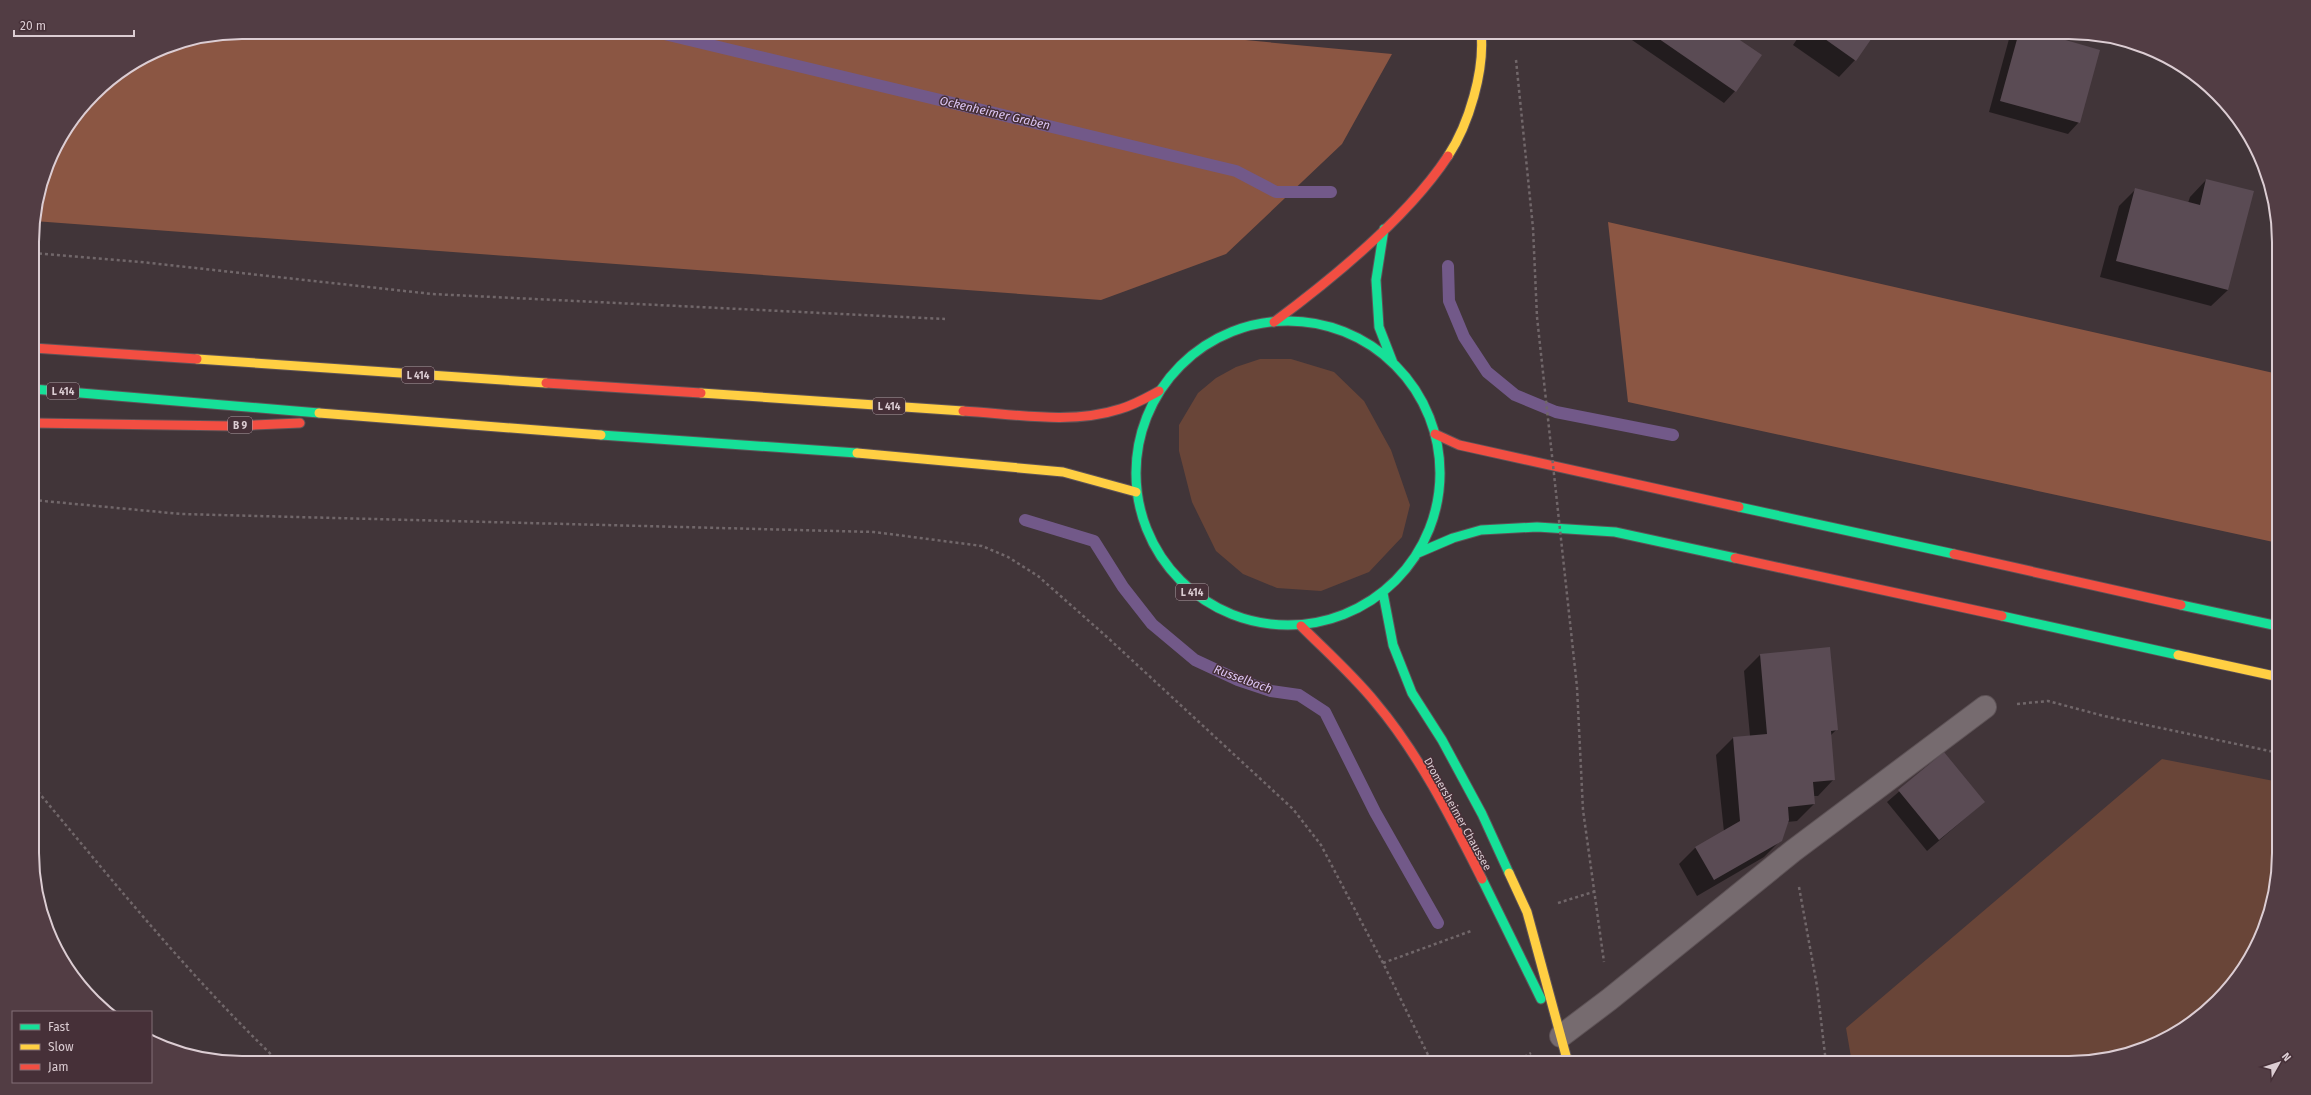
<svg xmlns="http://www.w3.org/2000/svg" width="2311" height="1095" viewBox="0 0 2311 1095" font-family="'Fira Sans',sans-serif">
	<rect width="100%" height="100%" fill="#413539"/>
	<path fill="#694538" d="M 1260,359 L 1291,359 L 1334,372 L 1364,401 L 1391,450 L 1410,505 L 1402,537 L 1369,572 L 1321,591 L 1277,588 L 1243,574 L 1216,551 L 1192,502 L 1179,451 L 1179,425 L 1198,393 L 1216,378 L 1236,367 Z
		M 2162,759 L 2279,782 L 2279,853 L 2263,933 L 2235,981 L 2186,1027 L 2136,1052 L 2082,1063 L 1852,1063 L 1846,1028 Z"/>
	<path fill="#8b5643" d="M 242,32 L 1161,32 L 1392,54 L 1342,144 L 1226,254 L 1101,300 L 34,221 L 54,150 L 104,84 L 162,48 Z
		M 1608,222 L 2278,374 L 2278,543 L 1628,402 Z"/>
	<path fill="#0007" d="M 1633,32 L 1726,32 L 1735,91 L 1724,103 L 1629,38 Z
		M 1802,32 L 1875,32 L 1855,60 L 1839,77 L 1793,45 Z
		M 1915,32 L 1933,32 L 1926,39 Z
		M 2016,32 L 2035,32 L 2079,122 L 2068,134 L 1989,112 L 2009,39 Z
		M 2206,180 L 2228,290 L 2211,306 L 2100,277 L 2119,206 L 2136,189 L 2188,203 L 2190,197 Z
		M 2278,328 L 2278,348 L 2273,347 Z
		M 1760,655 L 1837,729 L 1830,736 L 1834,779 L 1818,796 L 1813,796 L 1814,804 L 1797,821 L 1787,822 L 1781,840 L 1764,857 L 1697,896 L 1679,864 L 1695,848 L 1724,832 L 1716,755 L 1733,738 L 1750,736 L 1744,671 Z
		M 1944,753 L 1984,802 L 1927,851 L 1887,802 Z"/>
	<g fill="none" stroke-linecap="round" stroke-linejoin="round">
		<path stroke="#725989" stroke-width="12" d="M 656,32 L 1236,171 L 1276,192 L 1331,192
			M 1448,266 L 1449,301 L 1464,337 L 1487,372 L 1515,395 L 1556,412 L 1673,435
			M 1025,520 L 1094,541 L 1123,587 L 1152,624 L 1195,660 L 1238,680 L 1271,691 L 1299,695 L 1325,712 L 1375,812 L 1438,923"/>
	</g>
	<path fill="#5a4b54" d="M 1649,32 L 1728,32 L 1762,55 L 1736,92 Z
		M 1815,32 L 1876,32 L 1856,61 Z
		M 2019,32 L 2038,32 L 2100,50 L 2080,123 L 2000,101 Z
		M 2206,179 L 2254,191 L 2228,290 L 2116,261 L 2135,188 L 2200,205 Z
		M 1830,647 L 1838,730 L 1831,731 L 1835,780 L 1813,782 L 1815,804 L 1788,807 L 1789,820 L 1782,841 L 1714,880 L 1695,847 L 1740,821 L 1733,737 L 1767,734 L 1760,654 Z
		M 1944,752 L 1985,802 L 1939,840 L 1898,790 Z"/>
	<g fill="none" stroke-linecap="round" stroke-linejoin="round">
		<g stroke="#5e5357" stroke-width="24">
			<path id="lane" d="M 1561,1036 L 1610,999 L 1793,851 L 1985,707"/>
		</g>
		<g stroke="#5e5357" stroke-width="11">
			<path id="fast" d="M 1384,229 L 1376,280 L 1379,327 L 1393,363
				M1136 473a152 152 0 1 1 304 0a152 152 0 1 1-304 0Z
				M 33,389 L 319,413
				M 601,435 L 857,453
				M 1739,507 L 1954,554
				M 1418,553 L 1453,538 L 1481,530 L 1537,527 L 1615,532 L 1735,558
				M 1383,593 L 1393,645 L 1412,693 L 1442,740 L 1482,814 L 1509,873
				M 2181,605 L 2278,626
				M 2002,616 L 2178,655
				M 1482,879 L 1541,999"/>
		</g>
		<g stroke="#5e5357" stroke-width="11">
			<path id="slow" d="M 1448,156 C 1469,124 1485,70 1481,32
				M 197,359 L 546,383
				M 701,393 L 963,411
				M 319,413 L 601,435
				M 857,453 L 1063,472 L 1136,492
				M 2178,655 L 2279,677
				M 1509,873 L 1527,912 L 1568,1063"/>
		</g>
		<g stroke="#5e5357" stroke-width="11">
			<path id="jam" d="M 1274,322 C 1332,279 1408,217 1448,156
				M 33,348 L 197,359
				M 546,383 L 701,393
				M 963,411 C 1014,414 1071,425 1120,409 C 1134,405 1146,398 1159,391
				M 33,423 L 232,426 L 300,423
				M 1435,434 L 1459,445 L 1739,507
				M 1954,554 L 2181,605
				M 1735,558 L 2002,616
				M 1301,626 C 1326,651 1353,675 1375,702 C 1419,754 1451,818 1482,879"/>
		</g>
		<path stroke="#71676a" stroke-width="2.5" stroke-dasharray="3 3" stroke-linecap="butt" d="M 1516,60 L 1533,228 L 1537,317
			M 33,253 L 141,262 L 432,294 L 945,319
			M 33,500 L 181,514 L 874,532 L 982,546 L 1008,557 L 1038,576 L 1107,637 L 1293,809 L 1321,845 L 1383,963 L 1432,1063
			M 1577,687 L 1583,810 L 1604,962
			M 2017,704 L 2048,701 L 2104,716 L 2279,753
			M 34,787 C 113,881 191,978 280,1063
			M 1799,887 L 1817,986 L 1826,1063
			M 1558,903 L 1593,892
			M 1383,963 L 1471,931
			M 1514,1063 L 1531,1053"/>
		<use href="#lane" stroke="#766b6f" stroke-width="22"/>
		<use href="#fast" stroke="#16e098" stroke-width="9"/>
		<use href="#slow" stroke="#ffcf43" stroke-width="9"/>
		<use href="#jam" stroke="#f24e42" stroke-width="9"/>
		<path stroke="#71676a" stroke-width="2.5" stroke-dasharray="3 3" stroke-linecap="butt" d="M 1537,317 L 1577,687"/>
	</g>
	<g text-anchor="middle" stroke-width="3" stroke-linejoin="round" paint-order="stroke">
		<g fill="#463038" stroke="#af9ea4" stroke-width="1">
			<rect x="402" y="367" width="32" height="16" rx="3"/>
			<rect x="47" y="383" width="32" height="16" rx="3"/>
			<rect x="873" y="398" width="32" height="16" rx="3"/>
			<rect x="228" y="417" width="24" height="16" rx="3"/>
			<rect x="1176" y="584" width="32" height="16" rx="3"/>
		</g>
		<g font-size="10" font-weight="bold" fill="#dccdd3">
			<text x="418" y="379">L 414</text>
			<text x="63" y="395">L 414</text>
			<text x="889" y="410">L 414</text>
			<text x="240" y="429">B 9</text>
			<text x="1192" y="596">L 414</text>
		</g>
		<g font-size="11" fill="#dccdd3" stroke="#463038">
			<text transform="translate(1458 814) rotate(61)" y="4">Dromersheimer Chaussee</text>
		</g>
		<g font-size="12" font-style="italic" fill="#ddc6f5" stroke="#463038">
			<text transform="translate(995 113) rotate(13)" y="4">Ockenheimer Graben</text>
			<text transform="translate(1243 679) rotate(20)" y="4">Russelbach</text>
		</g>
	</g>
	<path d="M0 0H2311V1095H0ZM242 39H2069A203 203 0 0 1 2272 242V853A203 203 0 0 1 2069 1056H242A203 203 0 0 1 39 853V242A203 203 0 0 1 242 39Z" fill="#523d44" fill-rule="evenodd"/>
	<path fill="none" stroke="#dccdd3" stroke-width="2" d="M242 39H2069A203 203 0 0 1 2272 242V853A203 203 0 0 1 2069 1056H242A203 203 0 0 1 39 853V242A203 203 0 0 1 242 39Z"/>
	<rect x="12" y="1011" width="140" height="72" fill="#463038" stroke="#826f76"/>
	<rect x="20" y="1024" width="20" height="6" fill="#16e098" stroke="#826f76"/>
	<text x="48" y="1031" font-size="12" fill="#dccdd3">Fast</text>
	<rect x="20" y="1044" width="20" height="6" fill="#ffcf43" stroke="#826f76"/>
	<text x="48" y="1051" font-size="12" fill="#dccdd3">Slow</text>
	<rect x="20" y="1064" width="20" height="6" fill="#f24e42" stroke="#826f76"/>
	<text x="48" y="1071" font-size="12" fill="#dccdd3">Jam</text>
	<g transform="translate(2279 1063) rotate(51)" stroke="#463038" stroke-width="3" paint-order="stroke">
	<path d="M0-3L7 15L0 10L-7 15Z" fill="#dccdd3"/>
	<text y="-6" font-size="11" font-weight="bold" text-anchor="middle" fill="#dccdd3">N</text>
	</g>
	<path d="M14 30v6h120v-6" fill="none" stroke="#dccdd3" stroke-width="2"/>
	<text x="20" y="30" font-size="12" fill="#dccdd3" stroke="#463038" stroke-width="3" paint-order="stroke">20 m</text>
</svg>
